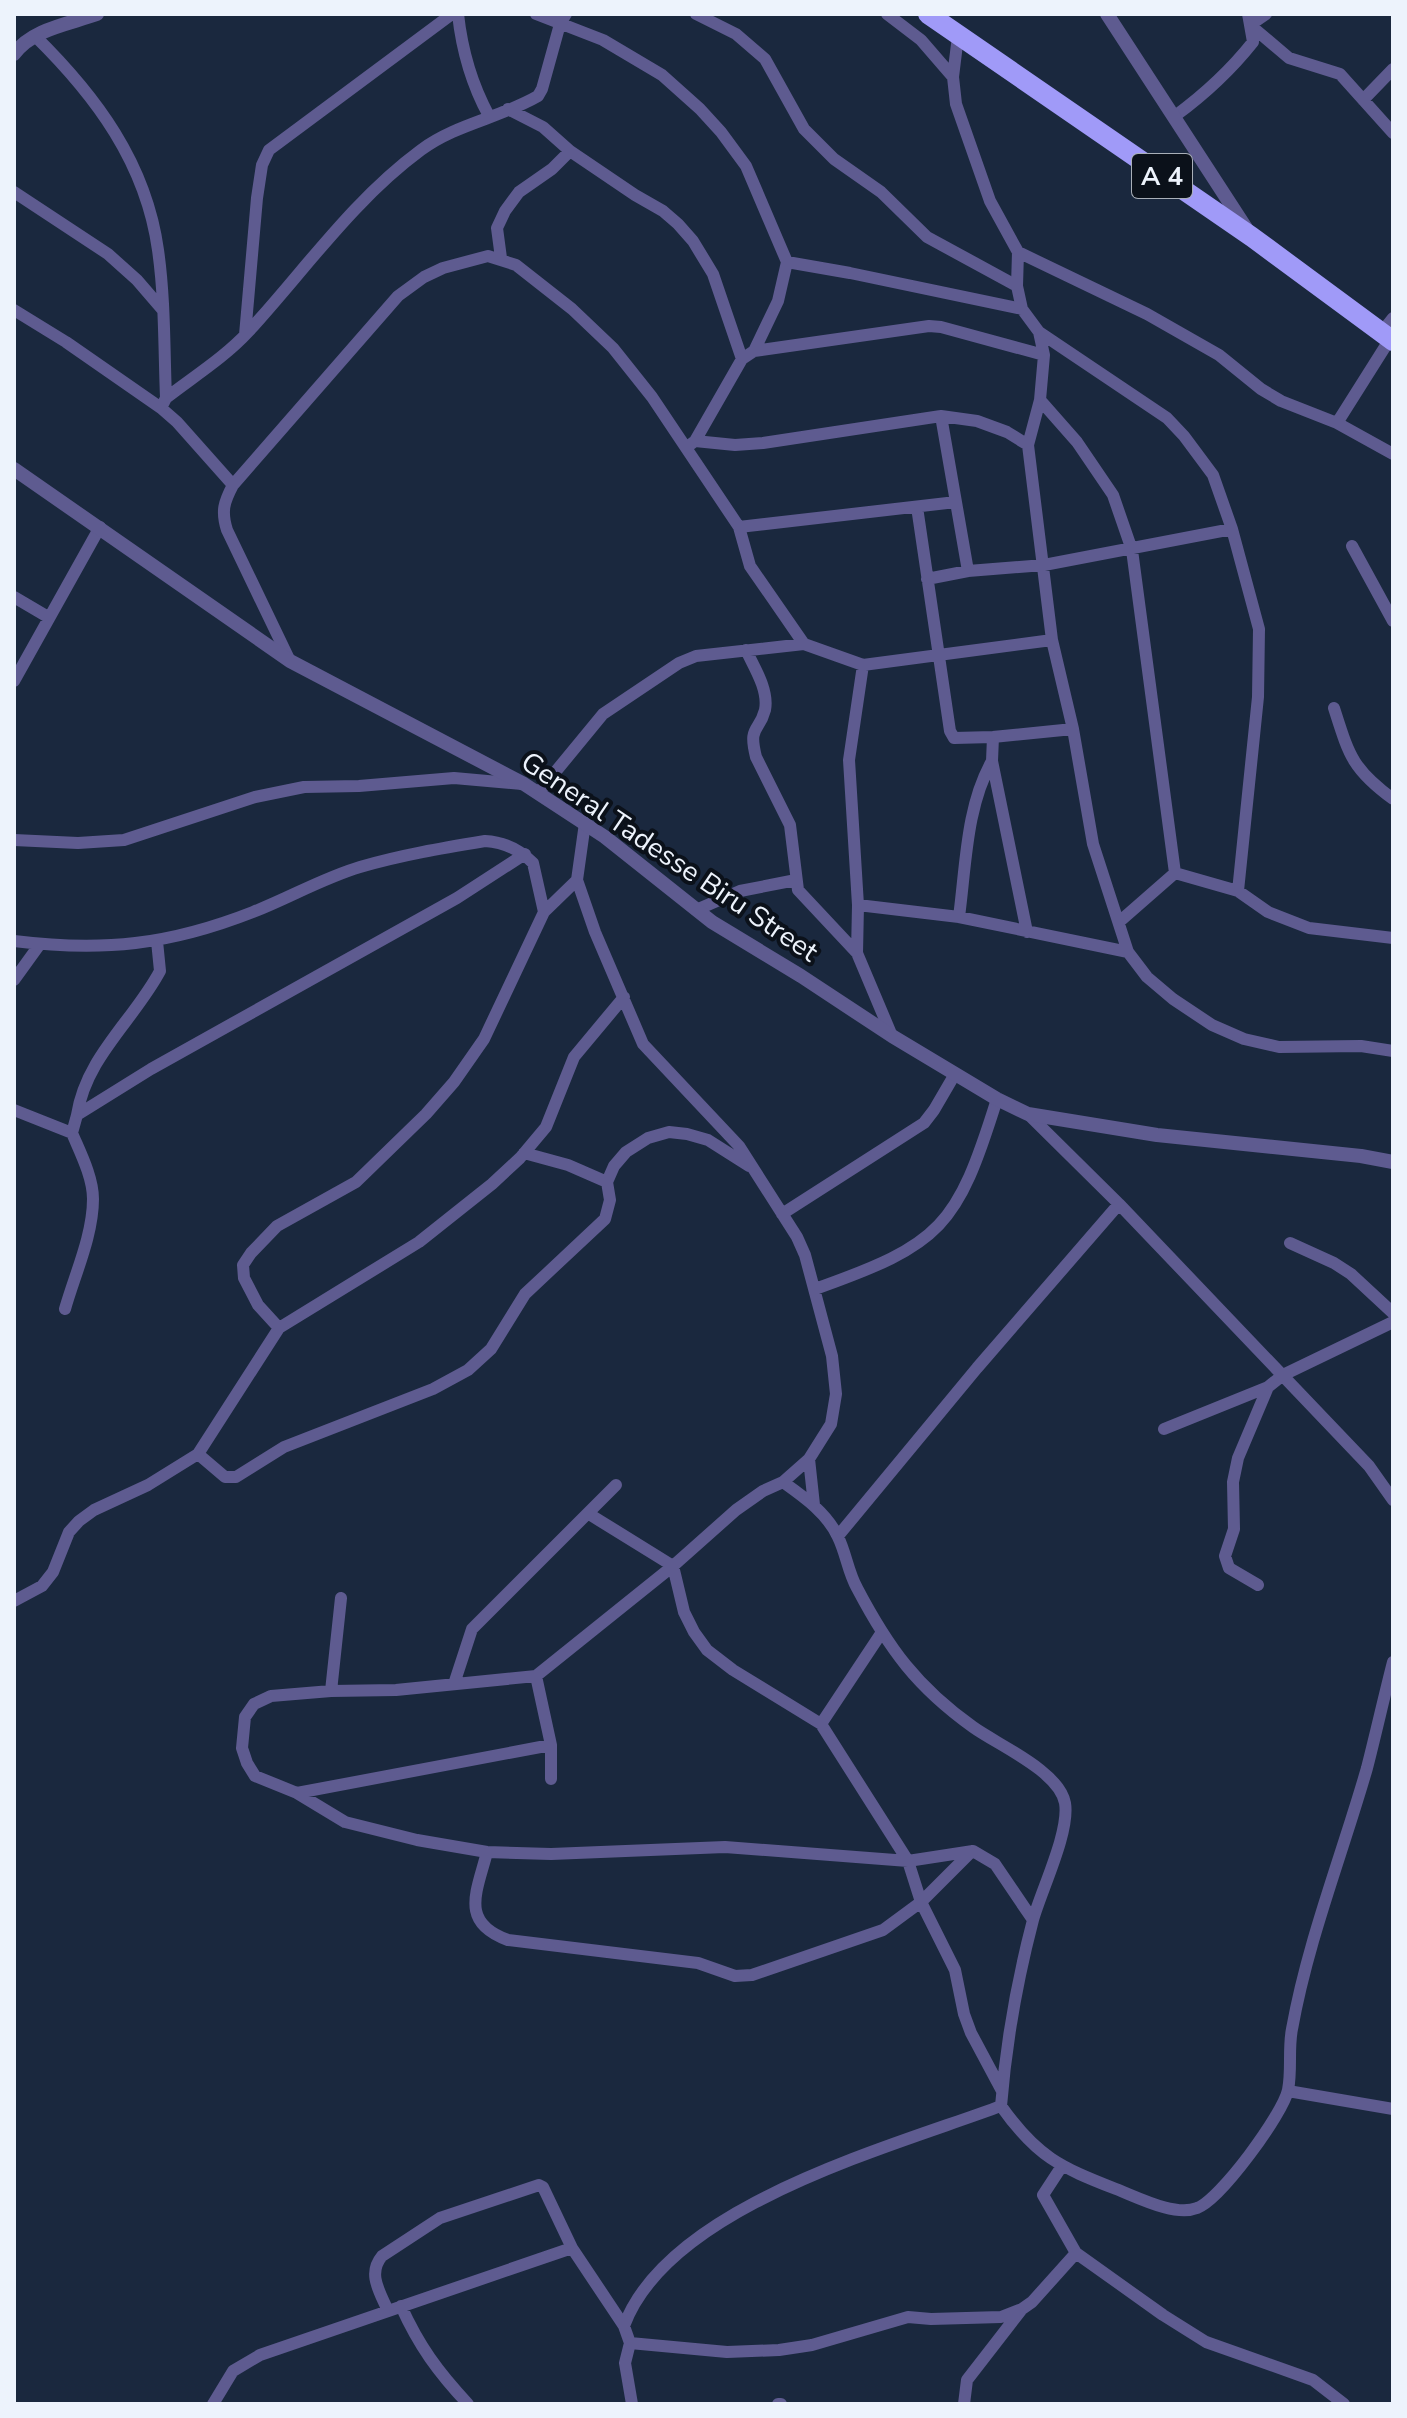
<svg xmlns="http://www.w3.org/2000/svg" width="1407" height="2418" viewBox="0 0 1407 2418" font-family="'Nunito Sans',sans-serif">
	<rect width="100%" height="100%" fill="#1a283e"/>
	<g fill="none" stroke-linecap="round" stroke-linejoin="round">
		<path stroke="#5e5b90" stroke-width="12" d="M 458,14 C 462,51 471,83 489,116
			M 536,14 L 603,40 L 662,75 L 700,109 L 721,132 L 746,166 L 787,262 L 778,301 L 754,351
			M 696,14 L 736,34 L 765,59 L 804,129 L 834,159 L 881,192 L 927,237 L 1017,286
			M 887,14 L 921,40 L 953,77
			M 1248,14 L 1250,25 L 1289,58 L 1340,74 L 1393,133
			M 35,36 C 96,96 146,163 158,250 C 165,299 164,349 166,398
			M 958,36 L 953,77 L 956,104 L 990,201 L 1018,252 L 1017,286 L 1022,309 L 1039,332 L 1167,418 L 1184,436 L 1213,475 L 1232,529 L 1259,629 L 1258,697 L 1238,891
			M 1363,100 L 1393,69
			M 508,109 L 543,127 L 570,151 L 635,195 L 663,211 L 678,224 L 693,241 L 713,274 L 742,359
			M 1175,116 C 1205,94 1230,71 1253,42 L 1250,25 L 1266,14
			M 14,192 L 108,254 L 137,280 L 162,309
			M 1018,252 L 1147,314 L 1219,355 L 1261,389 L 1281,401 L 1337,423 L 1393,454
			M 501,258 L 497,228 L 505,211 L 519,192 L 552,169 L 570,151
			M 787,262 L 850,273 L 1022,309
			M 14,310 L 66,342 L 161,408 L 177,422 L 233,485
			M 1039,332 L 1044,355 L 1040,400 L 1028,445 L 1052,640 L 1073,729 L 1093,844 L 1128,952 L 1147,977 L 1173,999 L 1212,1025 L 1244,1039 L 1279,1047 L 1361,1046 L 1393,1051
			M 1381,333 L 1393,318
			M 245,335 L 257,198 L 262,165 L 269,150 L 452,14
			M 1040,400 L 1077,442 L 1113,495 L 1132,550 L 1175,873
			M 161,408 L 166,398 C 193,377 225,357 248,332 C 304,271 353,200 421,150 C 456,124 500,118 538,96 L 542,89 L 560,24 L 566,14
			M 941,416 L 968,571 L 1044,565 L 1232,529
			M 1337,423 L 1390,339
			M 695,441 L 742,359 L 754,351 L 929,326 L 941,327 L 1044,355
			M 691,444 L 695,441 L 735,445 L 763,443 L 941,416 L 977,421 L 1007,432 L 1028,445
			M 917,507 L 950,731 L 954,738 L 993,737 L 1073,729
			M 739,527 L 956,502
			M 1352,546 L 1393,621
			M 927,579 L 968,571
			M 14,597 L 48,617
			M 746,650 C 754,667 769,690 765,710 C 759,733 748,725 756,757 L 790,825 L 798,890 L 857,953 L 892,1036
			M 290,661 L 227,530 C 221,511 224,502 233,485 L 398,296 L 424,277 L 443,268 L 488,256 L 516,265 L 572,309 L 613,348 L 652,397 L 739,527 L 750,566 L 804,644
			M 14,681 L 100,527
			M 1334,708 C 1349,755 1352,769 1393,799
			M 993,737 L 992,761 L 1027,932
			M 538,793 L 603,714 L 679,663 L 696,656 L 804,644 L 863,665 L 1052,640
			M 585,823 L 577,880 L 595,932 L 643,1044 L 739,1146 L 797,1237 L 805,1255 L 832,1356 L 836,1394 L 831,1424 L 809,1459 L 783,1482 L 763,1491 L 736,1510 L 673,1566 L 536,1676 L 396,1690 L 331,1691 L 271,1696 L 254,1704 L 245,1717 L 242,1748 L 247,1763 L 255,1776 L 297,1793 L 345,1822 L 417,1840 L 487,1852 L 551,1854 L 725,1847 L 908,1861 L 973,1851 L 995,1864 L 1033,1920
			M 14,840 L 78,843 L 124,840 L 255,797 L 304,787 L 359,786 L 454,778 L 522,784
			M 858,905 L 959,917 L 1128,952
			M 696,910 L 740,891 L 796,880
			M 959,917 C 966,865 966,807 992,761
			M 1119,922 L 1175,873 L 1238,891 L 1268,912 L 1309,928 L 1393,938
			M 14,941 C 103,952 169,945 253,912 C 289,898 323,878 360,867 C 401,855 443,848 485,841 C 504,842 519,849 533,863 L 544,912
			M 857,953 L 858,905 L 849,760 L 863,665
			M 14,980 L 40,944
			M 14,1110 L 72,1133
			M 1028,1114 L 1119,1204 L 1369,1466 L 1393,1500
			M 77,1115 C 86,1057 134,1020 160,971 L 157,941
			M 524,1153 L 568,1165 L 607,1182
			M 782,1214 L 924,1123 L 934,1110 L 955,1074
			M 1290,1243 L 1334,1263 L 1351,1274 L 1393,1313
			M 815,1289 C 942,1244 957,1227 997,1099
			M 65,1309 C 75,1274 93,1235 93,1199 C 93,1177 80,1152 72,1133 L 77,1115 L 151,1069 L 457,898 L 525,854
			M 279,1328 L 258,1305 L 244,1278 L 243,1265 L 251,1253 L 277,1226 L 356,1182 L 426,1114 L 454,1082 L 484,1039 L 544,912 L 577,880
			M 1164,1429 L 1268,1387 L 1283,1375 L 1393,1322
			M 198,1454 L 225,1477 L 236,1477 L 284,1447 L 433,1389 L 468,1370 L 491,1349 L 525,1294 L 605,1219 L 610,1200 L 607,1182 L 614,1166 L 626,1152 L 648,1138 L 669,1132 L 687,1134 L 708,1140 L 749,1166
			M 809,1459 L 814,1505
			M 783,1482 C 804,1497 827,1513 838,1537 C 846,1553 848,1572 857,1588 C 889,1649 917,1687 973,1727 C 998,1745 1059,1771 1065,1803 C 1070,1832 1041,1891 1033,1920 C 1017,1981 1006,2044 1001,2106 C 1037,2157 1060,2167 1116,2189 C 1137,2197 1175,2217 1197,2208 C 1220,2200 1283,2114 1288,2090 C 1292,2070 1288,2049 1292,2029 C 1308,1940 1342,1855 1367,1768 C 1376,1733 1384,1697 1393,1662
			M 589,1514 L 673,1566 L 684,1612 L 694,1632 L 707,1650 L 733,1670 L 821,1724 L 908,1861 L 921,1902 L 955,1970 L 964,2014 L 971,2033 L 1002,2091
			M 838,1536 L 977,1368 L 1119,1204
			M 1258,1585 L 1229,1568 L 1225,1556 L 1234,1529 L 1233,1482 L 1238,1458 L 1268,1387
			M 14,1601 L 42,1586 L 53,1572 L 69,1532 L 79,1521 L 94,1510 L 148,1485 L 198,1454 L 279,1328 L 419,1242 L 492,1184 L 520,1158 L 546,1127 L 574,1057 L 624,997
			M 536,1676 L 551,1745 L 551,1779
			M 454,1684 L 472,1629 L 616,1485
			M 331,1691 L 341,1598
			M 821,1724 L 882,1632
			M 297,1793 L 551,1745
			M 487,1852 C 477,1892 459,1922 508,1940 L 698,1963 L 735,1976 L 752,1975 L 883,1930 L 921,1902 L 972,1851
			M 1288,2091 L 1393,2109
			M 1062,2166 L 1043,2195 L 1076,2253 L 1163,2315 L 1206,2342 L 1313,2380 L 1344,2404
			M 401,2306 C 419,2346 438,2372 468,2404
			M 388,2311 C 380,2292 367,2274 382,2256 L 440,2218 L 539,2185 L 543,2187 L 572,2248 L 624,2326 L 630,2343 L 625,2363 L 632,2404
			M 624,2326 C 668,2206 891,2147 1001,2106
			M 630,2343 L 727,2352 L 779,2350 L 812,2345 L 908,2317 L 931,2319 L 1001,2317 L 1022,2309 L 1032,2302 L 1076,2253
			M 213,2404 L 233,2371 L 260,2355 L 572,2248
			M 778,2404 L 781,2404
			M 964,2404 L 967,2380 L 1022,2309"/>
		<path stroke="#5e5b90" stroke-width="14" d="M 1107,14 L 1246,228
			M 14,54 C 32,29 69,24 97,14
			M 14,469 L 290,661 L 524,784 L 605,837 L 712,922 L 801,976 L 892,1036 L 997,1099 L 1028,1114 L 1157,1135 L 1361,1156 L 1393,1162"/>
		<path stroke="#a09af8" stroke-width="20" d="M 928,14 L 1252,237 L 1393,341"/>
	</g>
	<g text-anchor="middle" stroke-width="8" stroke-linejoin="round" paint-order="stroke">
		<rect fill="#0b111a" stroke="#a9afb8" stroke-width="2" x="1132" y="154" width="60" height="44" rx="6"/>
		<g font-size="26" font-weight="bold" fill="#edf3fc">
			<text x="1162" y="185">A 4</text>
		</g>
		<g font-size="28" fill="#edf3fc" stroke="#0b111a">
			<text transform="translate(670 856) rotate(34)" y="10">General Tadesse Biru Street</text>
		</g>
	</g>
	<rect width="1407" height="2418" fill="none" stroke="#edf3fc" stroke-width="32"/>
</svg>
